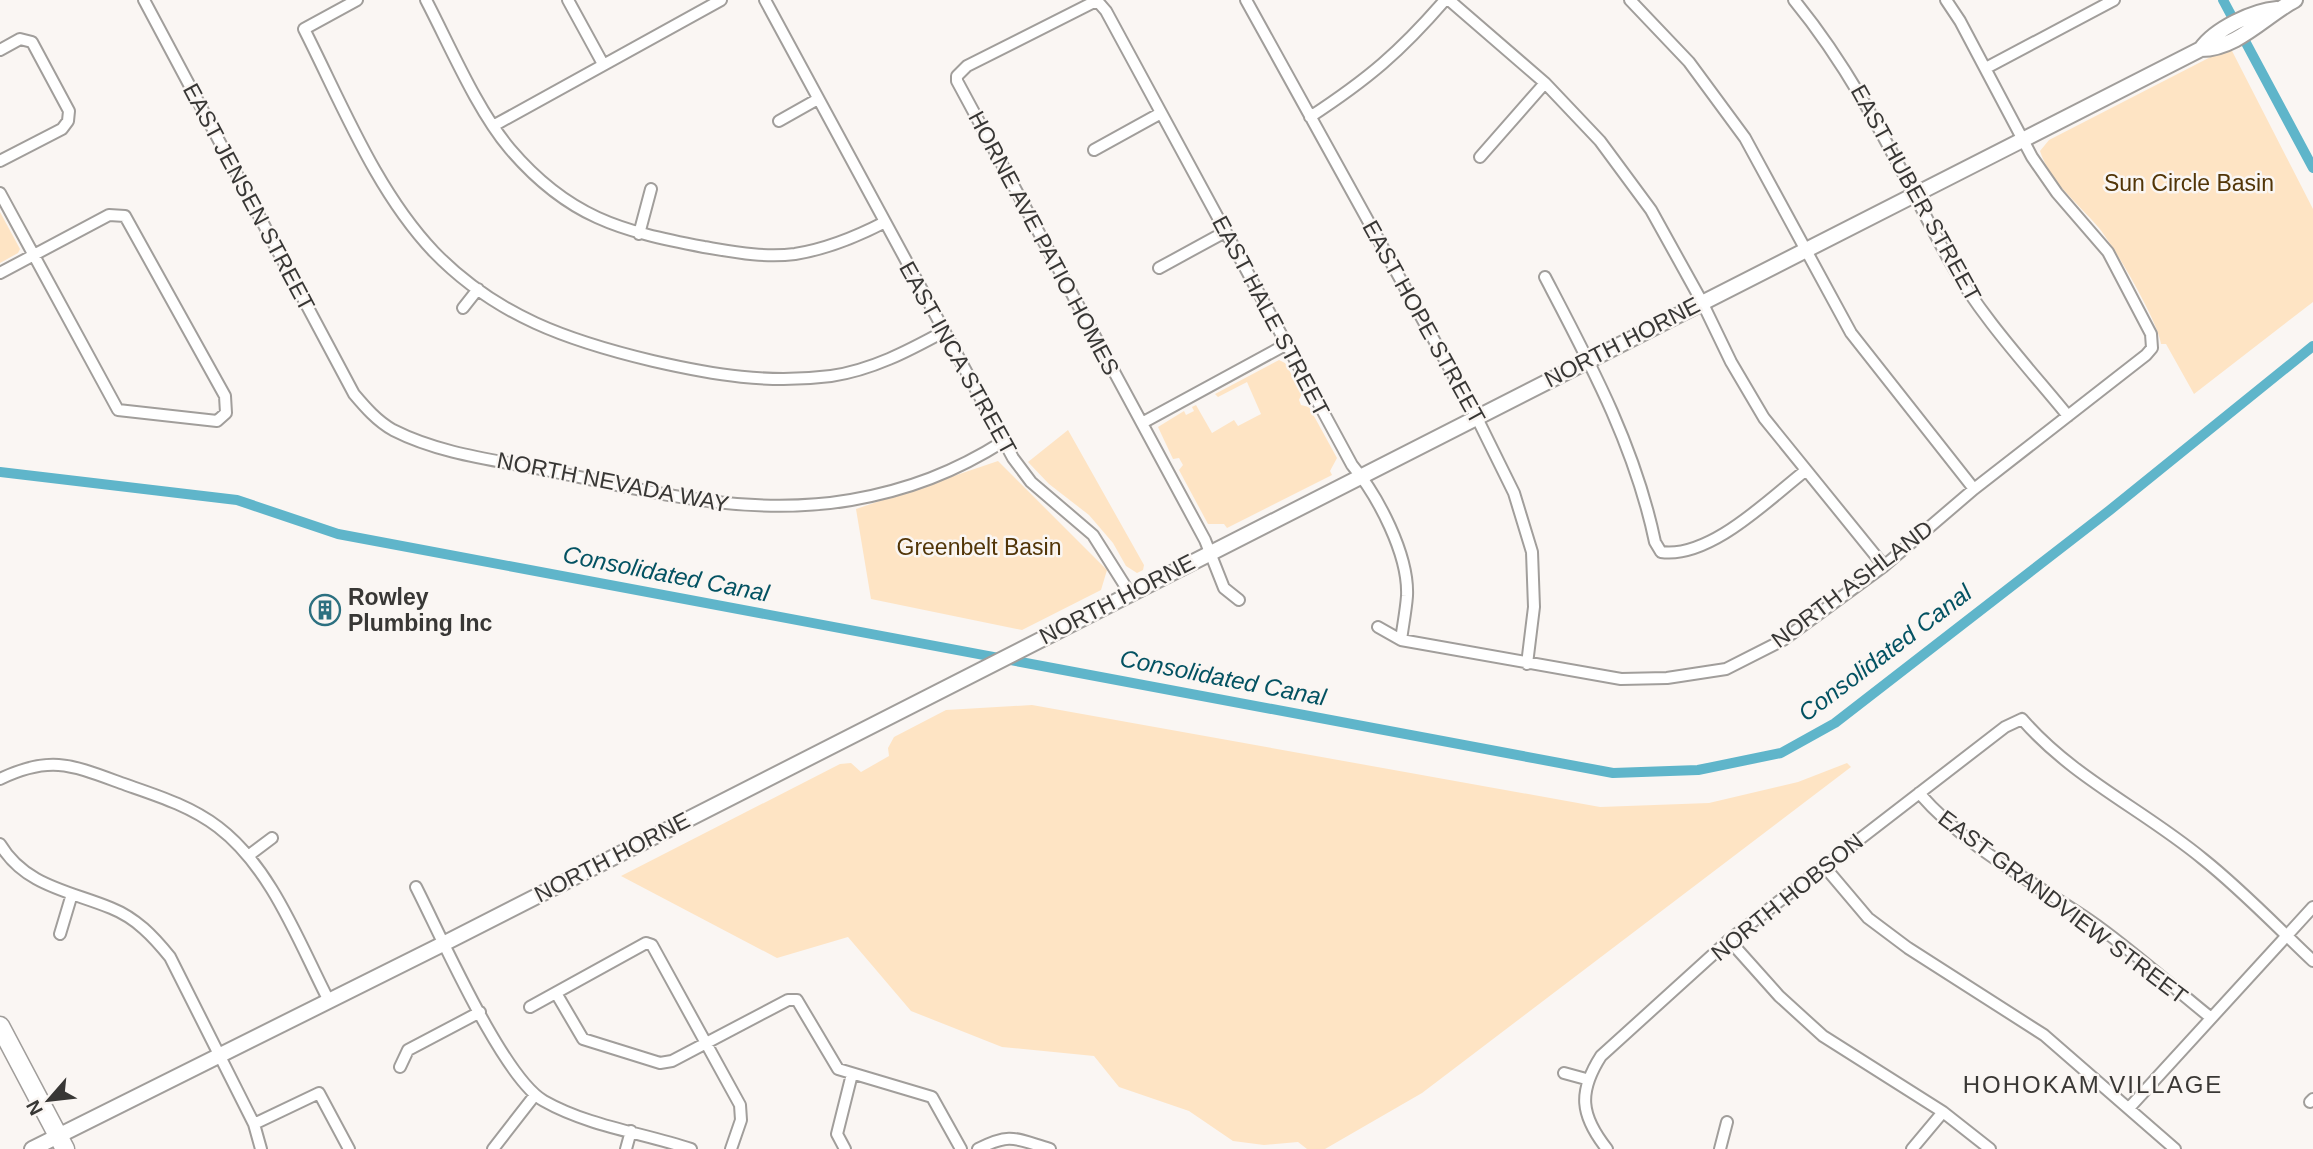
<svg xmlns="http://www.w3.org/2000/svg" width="2313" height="1149" viewBox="0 0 2313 1149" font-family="Helvetica,sans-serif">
	<rect width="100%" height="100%" fill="#faf6f3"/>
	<path fill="#fee4c4" d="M 2230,47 L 2313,209 L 2313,302 L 2194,394 L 2166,344 L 2161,344 C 2158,321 2115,248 2099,228 C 2079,204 2050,182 2040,151 L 2049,140 Z
		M 0,212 L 20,249 L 18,253 L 0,263 Z
		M 1279,360 L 1285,363 L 1302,393 L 1299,400 L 1301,405 L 1309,407 L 1337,458 L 1330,471 L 1332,475 L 1227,528 L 1224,524 L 1208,524 L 1179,470 L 1183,465 L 1179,458 L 1173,459 L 1158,427 L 1184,411 L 1186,415 L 1194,411 L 1192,407 L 1196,405 L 1212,433 L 1234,420 L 1238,426 L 1261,414 L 1247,382 L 1218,397 L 1215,394 Z
		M 1068,430 L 1144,565 L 1143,570 L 1137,573 L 1126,566 L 1113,543 L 1089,515 L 1049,484 L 1028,462 Z
		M 998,461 L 1107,570 L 1101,590 L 1022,630 L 871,599 L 856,509 Z
		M 1032,705 L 1600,807 L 1709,803 L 1798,782 L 1847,763 L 1851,767 L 1422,1093 L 1325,1149 L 1307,1149 L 1298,1142 L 1264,1145 L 1233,1141 L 1189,1111 L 1119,1087 L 1094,1056 L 1002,1047 L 911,1011 L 848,937 L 777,958 L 621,876 L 840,764 L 851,763 L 861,772 L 889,756 L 888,748 L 894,737 L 946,710 Z"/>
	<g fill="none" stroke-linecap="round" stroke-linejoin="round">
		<path stroke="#5fb5ca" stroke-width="10" d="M 2223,0 L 2313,168
			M 0,472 L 237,500 L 338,534 L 1613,773 L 1698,770 L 1781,753 L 1835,723 L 2110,510 L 2313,346"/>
		<g stroke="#a19e9b" stroke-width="14">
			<path id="minor" d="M 144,0 L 354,394 C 365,407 377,421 393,430 C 440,454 495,460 546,470 C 647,491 747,518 851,500 C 908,490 955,472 1004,441
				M 357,0 L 304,29 C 342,104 376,191 434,252 C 496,316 569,341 653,361 C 714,375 768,384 831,376 C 872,370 908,351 943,332
				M 426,0 C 450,46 477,110 510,149 C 568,217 620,231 704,247 C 734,252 764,258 795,254 C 827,249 856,237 885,222
				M 568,0 L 603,64
				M 765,0 L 1013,458 L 1031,482 L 1093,535 L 1129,592
				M 1246,0 L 1476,416 L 1514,493 L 1532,552 L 1534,607 L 1527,664
				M 1449,0 L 1545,83 L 1600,141 L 1651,210 L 1702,302 L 1731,362 L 1764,418 L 1884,566
				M 1630,0 L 1689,62 L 1745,138 L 1851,333 L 1974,489
				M 1794,0 C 1859,79 1900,170 1949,260 C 1981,317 2027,366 2068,416
				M 0,50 L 20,39 L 32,42 L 69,111 L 68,121 L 62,129 L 0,161
				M 1986,68 L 2114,0
				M 1310,117 C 1368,79 1400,52 1445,0
				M 779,121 L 818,99
				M 493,126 L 721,0
				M 1094,150 L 1161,113
				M 1480,157 L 1545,83
				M 0,193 L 118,410 L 217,421 L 226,413 L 225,396 L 125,216 L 109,215 L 0,273
				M 639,234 L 651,189
				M 1159,268 L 1225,232
				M 1545,277 C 1590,363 1635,446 1655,542 L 1661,552 C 1710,559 1769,499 1805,471
				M 463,308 L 478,289
				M 1142,423 L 1287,344
				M 1239,600 L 1224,588 L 1205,540 L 957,81 L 957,76 L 967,66 L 1092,3 L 1099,3 L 1106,11 L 1352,465 C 1378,496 1409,555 1407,596 C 1406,610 1403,625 1401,640
				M 1378,627 L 1401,640 L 1621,679 L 1667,678 L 1726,669 L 1783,640 L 1884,566 L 1974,489 L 2146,355 L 2152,348 L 2151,334 L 2108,252 L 2057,193 L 2032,157 L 1960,21 L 1946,0
				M 0,779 C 50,755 72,765 121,783 C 155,795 189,805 218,827 C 272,868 299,943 329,1001
				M 1919,793 C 1967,848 2030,880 2089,920 C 2131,949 2170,985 2210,1017
				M 0,844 C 25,886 70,891 111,908 C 136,918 153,936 170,957 L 254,1124 L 261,1149
				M 248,856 L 272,838
				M 1824,866 L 1868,918 L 1908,948 L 2044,1035 L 2175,1149
				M 416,887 C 440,934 503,1078 544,1101 C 588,1126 643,1133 691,1149
				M 60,934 L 72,894
				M 1729,940 L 1779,996 L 1823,1036 L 1943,1112 L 1990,1149
				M 556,993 L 583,1039 L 660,1063 L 672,1061 L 788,1000 L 797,1000 L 838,1069 L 932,1097 L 961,1149
				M 530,1007 L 646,943 L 652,945 L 740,1105 L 741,1120 L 731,1149
				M 400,1067 L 408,1050 L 480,1012
				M 1564,1073 L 1586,1079
				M 2310,1102 L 2313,1099
				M 2130,1107 L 2313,907
				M 254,1124 L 319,1093 L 349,1149
				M 493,1149 L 535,1095
				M 626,1149 L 631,1131
				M 845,1149 L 837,1134 L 852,1074
				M 978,1149 C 1011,1132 1016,1139 1050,1149
				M 1607,1149 C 1580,1115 1578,1092 1601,1056 L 1729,940 L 2005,727 L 2022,719 C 2073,778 2144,810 2203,859 C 2242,890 2277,927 2313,961
				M 1720,1149 L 1727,1122
				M 1912,1149 L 1943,1112"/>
		</g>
		<g stroke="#a19e9b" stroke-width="18">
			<path id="tertiary" d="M 2201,49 C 2237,49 2266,15 2295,0
				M 32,1149 L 445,943 L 2201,49 C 2215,29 2253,11 2277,9"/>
		</g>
		<g stroke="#a19e9b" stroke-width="21">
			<path id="primary" d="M 0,1026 L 65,1149"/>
		</g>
		<use href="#minor" stroke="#fff" stroke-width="10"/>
		<use href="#tertiary" stroke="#fff" stroke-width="14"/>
		<use href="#primary" stroke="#fff" stroke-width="18"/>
	</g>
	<defs>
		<g id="building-ring" transform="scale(1.575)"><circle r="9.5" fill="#faf6f3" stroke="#2c7080" stroke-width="1.5"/><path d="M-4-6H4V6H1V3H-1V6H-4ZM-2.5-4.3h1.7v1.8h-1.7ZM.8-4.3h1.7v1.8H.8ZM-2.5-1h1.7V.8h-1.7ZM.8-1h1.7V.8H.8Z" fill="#2c7080"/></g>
	</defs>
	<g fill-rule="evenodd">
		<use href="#building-ring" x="325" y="610"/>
	</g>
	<g text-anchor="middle" stroke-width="5" stroke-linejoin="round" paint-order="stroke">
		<g font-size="23" fill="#523507" stroke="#faf6f3">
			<text x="2189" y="191">Sun Circle Basin</text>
			<text x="979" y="555">Greenbelt Basin</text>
		</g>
		<g font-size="23" fill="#383735" stroke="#faf6f3">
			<text transform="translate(1916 193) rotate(61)" y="8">EAST HUBER STREET</text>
			<text transform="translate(249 197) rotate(62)" y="8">EAST JENSEN STREET</text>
			<text transform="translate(1044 243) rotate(62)" y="8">HORNE AVE PATIO HOMES</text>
			<text transform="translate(1271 316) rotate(62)" y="8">EAST HALE STREET</text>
			<text transform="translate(1424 322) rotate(61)" y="8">EAST HOPE STREET</text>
			<text transform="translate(1622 342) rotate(-27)" y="8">NORTH HORNE</text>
			<text transform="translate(958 358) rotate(61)" y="8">EAST INCA STREET</text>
			<text transform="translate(613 482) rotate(11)" y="8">NORTH NEVADA WAY</text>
			<text transform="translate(1852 584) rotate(-37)" y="8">NORTH ASHLAND</text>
			<text transform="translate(1117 599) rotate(-27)" y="8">NORTH HORNE</text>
			<text transform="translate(612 857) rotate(-27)" y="8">NORTH HORNE</text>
			<text transform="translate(1787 897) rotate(-39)" y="8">NORTH HOBSON</text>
			<text transform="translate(2063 907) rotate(37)" y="8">EAST GRANDVIEW STREET</text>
		</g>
		<g font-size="23" font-weight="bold" fill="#383735" stroke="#faf6f3" text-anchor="start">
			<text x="348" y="605">Rowley<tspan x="348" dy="26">Plumbing Inc</tspan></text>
		</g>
		<g font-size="24" font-style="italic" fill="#035262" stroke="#faf6f3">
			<text transform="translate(666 574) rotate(11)" y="8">Consolidated Canal</text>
			<text transform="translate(1885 653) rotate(-37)" y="8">Consolidated Canal</text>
			<text transform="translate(1223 678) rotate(11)" y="8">Consolidated Canal</text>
		</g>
		<g font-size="24" letter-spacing="2" fill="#3a3835" stroke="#faf6f3">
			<text x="2093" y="1093">HOHOKAM VILLAGE</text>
		</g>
	</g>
	<g transform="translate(49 1100) rotate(242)" stroke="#faf6f3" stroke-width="5" paint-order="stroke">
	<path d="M0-5L12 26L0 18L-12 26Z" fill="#383735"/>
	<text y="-10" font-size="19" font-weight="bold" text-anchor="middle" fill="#383735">N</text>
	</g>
</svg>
